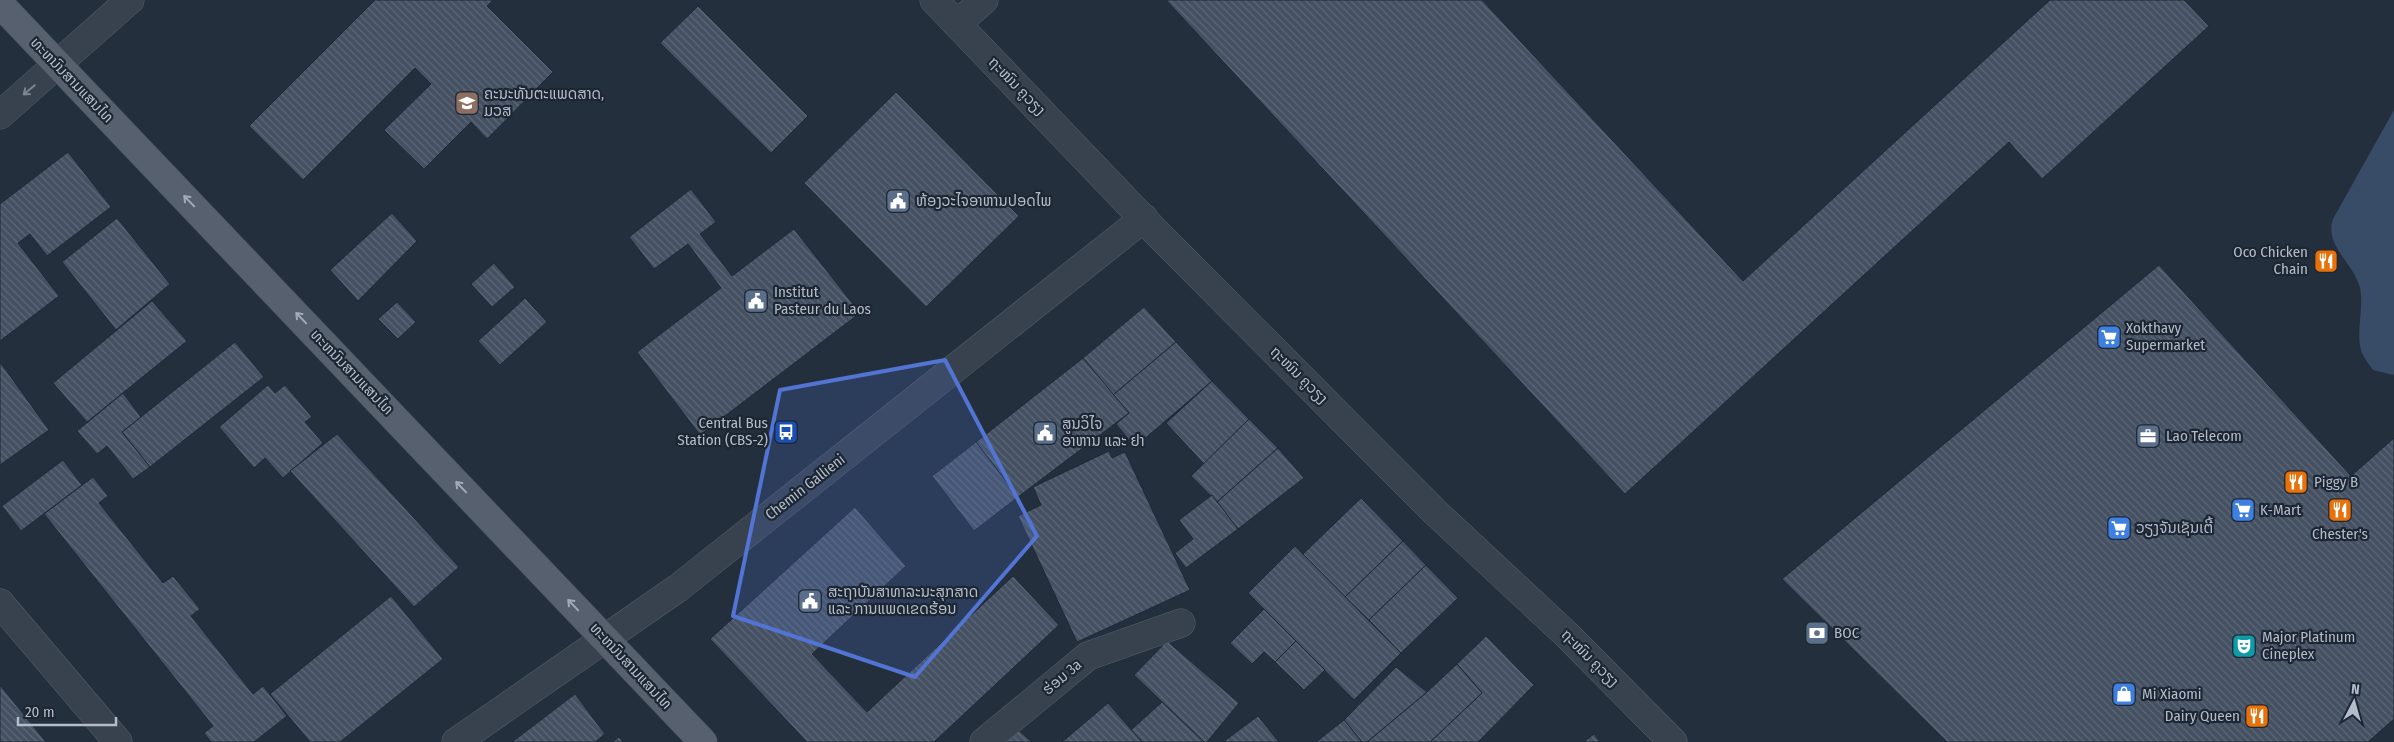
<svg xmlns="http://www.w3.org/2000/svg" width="2394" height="742" font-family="'Fira Sans Condensed','Noto Sans Lao',sans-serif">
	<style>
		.water { fill: #394c67 }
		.building { fill: url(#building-back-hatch); stroke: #1f2835 }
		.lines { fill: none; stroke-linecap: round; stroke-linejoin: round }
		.minor-casing { stroke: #565f6c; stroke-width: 29 }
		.major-casing { stroke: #414a57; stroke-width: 29 }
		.minor { stroke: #38414e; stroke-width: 28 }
		.major { stroke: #56606e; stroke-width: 28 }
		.oneway { stroke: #7c8592 }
		.oneway2 { stroke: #a1aab7 }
		.marked { fill: #5274d3; fill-opacity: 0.2; stroke: #5274d3; stroke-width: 4; stroke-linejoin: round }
		.labels { text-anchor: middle; stroke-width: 4.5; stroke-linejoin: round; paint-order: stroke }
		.street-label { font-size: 15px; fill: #b4bcc9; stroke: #1d2633 }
		.poi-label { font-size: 15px; fill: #b4bcc9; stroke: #1d2633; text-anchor: start }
	</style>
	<defs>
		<pattern id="building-back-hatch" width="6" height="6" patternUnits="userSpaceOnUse" patternTransform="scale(1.25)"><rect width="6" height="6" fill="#455162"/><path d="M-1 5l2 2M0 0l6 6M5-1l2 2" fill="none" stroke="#5d6877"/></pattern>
	</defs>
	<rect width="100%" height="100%" fill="#242f3e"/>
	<path class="water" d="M2394,110V374L2393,375L2373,370C2369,364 2363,357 2361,350C2356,331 2364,308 2360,288C2354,263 2324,246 2333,219Z"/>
	<g class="building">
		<path d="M375,0H493L487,6L553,72L487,139L471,122L424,169L384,130L431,84L415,68L303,180L249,126Z"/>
		<path d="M1166,0H1482L1743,281L2050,0H2184L2209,26L2042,179L2009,142L1625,494Z"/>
		<path d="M698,6L808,116L771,153L660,43Z"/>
		<path d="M896,92L1019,216L926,307L804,183Z"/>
		<path d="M68,152L111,207L47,256L30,234L18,243L59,296L0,341V204Z"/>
		<path d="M691,189L716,222L700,234L732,276L794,229L860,313L700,435L637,352L721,288L688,244L654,269L629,237Z"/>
		<path d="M392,213L417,241L358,301L330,270Z"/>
		<path d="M117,218L170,284L116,330L62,262Z"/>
		<path d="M494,263L515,287L492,307L471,284Z"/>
		<path d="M2159,265L2351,476L2394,438V719L2368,742H1947L1782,579Z"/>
		<path d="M525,298L547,322L500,365L478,341Z"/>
		<path d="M152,301L187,341L87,422L53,383Z"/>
		<path d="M397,302L416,322L398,339L378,319Z"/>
		<path d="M1144,307L1176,342L1113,395L1083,358Z"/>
		<path d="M235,342L264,377L150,467L122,432Z"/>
		<path d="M1176,342L1212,381L1135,447L1116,424L1129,413L1113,395Z"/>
		<path d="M1083,358L1129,413L1018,497L976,442Z"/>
		<path d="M0,362L49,430L0,465Z"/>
		<path d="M1212,381L1249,419L1204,464L1166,423Z"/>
		<path d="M268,385L275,393L285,385L312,417L305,422L323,443L283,478L265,458L254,468L219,427Z"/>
		<path d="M123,393L141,417L122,432L150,467L133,479L107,446L97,454L77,431Z"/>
		<path d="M1249,419L1278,448L1217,502L1191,476Z"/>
		<path d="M337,434L459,567L414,607L290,471Z"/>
		<path d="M976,442L1018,497L974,531L932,476Z"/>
		<path d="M1278,448L1304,478L1238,529L1217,502Z"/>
		<path d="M1109,451L1112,458L1125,452L1190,590L1077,642L1018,516L1041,505L1033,487Z"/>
		<path d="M63,460L82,485L21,531L2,506Z"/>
		<path d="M93,477L108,496L99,503L163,583L173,576L200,609L191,616L253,694L263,686L287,716L254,742H211L204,733L213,726L44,514Z"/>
		<path d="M1212,495L1238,529L1186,568L1175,553L1193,539L1179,520Z"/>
		<path d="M1361,498L1403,541L1345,597L1303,554Z"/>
		<path d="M855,507L906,566L812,654L867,712L1013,576L1059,625L934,742H807L710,639Z"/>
		<path d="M1403,541L1426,565L1369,620L1345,597Z"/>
		<path d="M1295,546L1401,653L1354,700L1248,593Z"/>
		<path d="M1426,565L1458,598L1401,653L1369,620Z"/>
		<path d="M391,596L443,659L340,742H310L270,694Z"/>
		<path d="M1264,609L1296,641L1275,662L1264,652L1252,664L1230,643Z"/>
		<path d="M1486,636L1534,685L1478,742H1430L1482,693L1457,664Z"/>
		<path d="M1167,641L1239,703L1207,742H1204L1134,675Z"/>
		<path d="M1296,641L1325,670L1304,690L1275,662Z"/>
		<path d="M1457,664L1482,693L1430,742H1367L1427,692Z"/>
		<path d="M1396,667L1427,692L1367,742H1362L1344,720Z"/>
		<path d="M0,685L46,742H0Z"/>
		<path d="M575,694L605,734L595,742H512Z"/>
		<path d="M1162,702L1204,742H1142L1131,730Z"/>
		<path d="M1108,703L1142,742H1062Z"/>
		<path d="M1258,716L1279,742H1223Z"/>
		<path d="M1344,720L1362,742H1316Z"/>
		<path d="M1017,729L1032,742H1000Z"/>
		<path d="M1594,734L1600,742H1584Z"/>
		<path d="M619,737L623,742H612Z"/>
	</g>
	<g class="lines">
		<g class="minor-casing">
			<g id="minor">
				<path d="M934,0L1155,231L1435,512L1567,635L1673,742"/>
				<path d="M957,24L984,0"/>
				<path d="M0,115L130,0"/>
				<path d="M0,603L118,742"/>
				<path d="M456,742L678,588L1144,218"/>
				<path d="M984,742L1088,656L1181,623"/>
			</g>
		</g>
		<g class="major-casing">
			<path id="major" d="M0,4L703,742"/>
		</g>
		<use href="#minor" class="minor"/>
		<use href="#major" class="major"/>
	</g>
	<defs><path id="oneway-shaft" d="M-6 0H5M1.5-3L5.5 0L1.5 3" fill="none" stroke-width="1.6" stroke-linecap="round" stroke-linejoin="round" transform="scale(1.25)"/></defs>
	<use class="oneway" href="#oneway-shaft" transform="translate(29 90) rotate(140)"/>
	<g class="oneway2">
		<use href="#oneway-shaft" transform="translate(189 201) rotate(-134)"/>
		<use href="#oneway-shaft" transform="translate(301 318) rotate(-134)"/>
		<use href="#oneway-shaft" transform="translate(461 487) rotate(-134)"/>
		<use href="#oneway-shaft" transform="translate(573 605) rotate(-134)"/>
	</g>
	<path class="marked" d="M945,360L1037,536L915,677L733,616L780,390Z"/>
	<defs>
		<g id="university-square" transform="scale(1.25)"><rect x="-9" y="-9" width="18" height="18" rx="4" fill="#8d6e63" stroke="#1d2633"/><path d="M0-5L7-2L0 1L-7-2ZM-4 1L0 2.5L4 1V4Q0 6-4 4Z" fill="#fff"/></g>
		<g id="civic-square" transform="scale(1.25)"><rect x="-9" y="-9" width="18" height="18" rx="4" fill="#5c6f8a" stroke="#1d2633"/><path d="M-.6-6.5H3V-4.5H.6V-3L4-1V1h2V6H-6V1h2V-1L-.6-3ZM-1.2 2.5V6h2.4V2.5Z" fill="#fff"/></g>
		<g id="restaurant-square" transform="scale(1.25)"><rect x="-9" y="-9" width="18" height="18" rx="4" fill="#e8710a" stroke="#1d2633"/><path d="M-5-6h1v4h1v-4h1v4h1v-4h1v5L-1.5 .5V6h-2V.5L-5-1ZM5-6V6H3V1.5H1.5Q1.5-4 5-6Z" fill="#fff"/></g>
		<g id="supermarket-square" transform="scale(1.25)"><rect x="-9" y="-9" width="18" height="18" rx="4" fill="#3f7fe0" stroke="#1d2633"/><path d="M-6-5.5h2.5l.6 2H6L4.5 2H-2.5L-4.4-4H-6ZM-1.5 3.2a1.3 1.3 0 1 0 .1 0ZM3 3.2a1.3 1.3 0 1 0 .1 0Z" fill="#fff"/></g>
		<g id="bus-square" transform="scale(1.25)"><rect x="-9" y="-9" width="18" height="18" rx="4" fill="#1a4fb4" stroke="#1d2633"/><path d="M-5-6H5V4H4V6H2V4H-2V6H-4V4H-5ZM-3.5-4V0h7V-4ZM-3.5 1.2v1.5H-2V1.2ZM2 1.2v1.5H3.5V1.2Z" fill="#fff"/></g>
		<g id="office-square" transform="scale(1.25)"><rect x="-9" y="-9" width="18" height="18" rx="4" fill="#5c6f8a" stroke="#1d2633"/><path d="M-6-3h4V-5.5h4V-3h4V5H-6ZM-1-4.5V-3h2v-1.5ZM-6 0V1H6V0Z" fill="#fff"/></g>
		<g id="bank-square" transform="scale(1.25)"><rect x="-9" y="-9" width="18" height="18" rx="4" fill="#5c6f8a" stroke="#1d2633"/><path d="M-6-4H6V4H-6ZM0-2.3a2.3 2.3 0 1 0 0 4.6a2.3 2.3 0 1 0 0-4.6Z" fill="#fff"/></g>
		<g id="theatre-square" transform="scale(1.25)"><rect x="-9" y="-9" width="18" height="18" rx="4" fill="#0f9aa8" stroke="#1d2633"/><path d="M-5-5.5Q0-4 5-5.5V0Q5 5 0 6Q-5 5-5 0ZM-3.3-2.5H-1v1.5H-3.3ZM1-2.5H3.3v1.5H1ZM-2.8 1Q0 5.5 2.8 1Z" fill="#fff"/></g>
		<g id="shop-square" transform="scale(1.25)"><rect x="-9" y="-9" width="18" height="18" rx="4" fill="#3f7fe0" stroke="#1d2633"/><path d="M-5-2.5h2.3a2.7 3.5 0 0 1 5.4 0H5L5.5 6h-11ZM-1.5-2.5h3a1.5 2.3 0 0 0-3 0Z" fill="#fff"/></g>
	</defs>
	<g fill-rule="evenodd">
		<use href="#university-square" x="467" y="103"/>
		<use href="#civic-square" x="898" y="201"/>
		<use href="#restaurant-square" x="2326" y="261"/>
		<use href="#civic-square" x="756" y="301"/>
		<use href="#supermarket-square" x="2109" y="337"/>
		<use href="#bus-square" x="786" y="432"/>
		<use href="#civic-square" x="1045" y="433"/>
		<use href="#office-square" x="2148" y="436"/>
		<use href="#restaurant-square" x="2296" y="482"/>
		<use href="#supermarket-square" x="2243" y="510"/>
		<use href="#restaurant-square" x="2340" y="510"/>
		<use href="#supermarket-square" x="2119" y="528"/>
		<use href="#civic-square" x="810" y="601"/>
		<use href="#bank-square" x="1817" y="633"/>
		<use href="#theatre-square" x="2244" y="646"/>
		<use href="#shop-square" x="2124" y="694"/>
		<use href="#restaurant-square" x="2257" y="716"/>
	</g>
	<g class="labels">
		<g class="street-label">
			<text transform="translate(72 80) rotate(46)" y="5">ທະຫນົນສາມແສນໄທ</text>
			<text transform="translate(1017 86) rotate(46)" y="5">ຖະໜົນ ຄູວຽງ</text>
			<text transform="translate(352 372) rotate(46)" y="5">ທະຫນົນສາມແສນໄທ</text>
			<text transform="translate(1299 375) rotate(45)" y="5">ຖະໜົນ ຄູວຽງ</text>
			<text transform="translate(805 487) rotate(-38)" y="5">Chemin Gallieni</text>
			<text transform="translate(1590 658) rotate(45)" y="5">ຖະໜົນ ຄູວຽງ</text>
			<text transform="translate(631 666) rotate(47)" y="5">ທະຫນົນສາມແສນໄທ</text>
			<text transform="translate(1062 677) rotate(-40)" y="5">ຮ່ອມ 3a</text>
		</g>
		<g class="poi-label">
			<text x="484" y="99">ຄະນະທັນຕະແພດສາດ,<tspan x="484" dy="17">ມວສ</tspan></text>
			<text x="916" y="206">ຫ້ອງວະໄຈອາຫານປອດໄພ</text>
			<text x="2308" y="257" text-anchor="end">Oco Chicken<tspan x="2308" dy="17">Chain</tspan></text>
			<text x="774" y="297">Institut<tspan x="774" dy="17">Pasteur du Laos</tspan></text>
			<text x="2126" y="333">Xokthavy<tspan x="2126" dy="17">Supermarket</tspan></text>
			<text x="768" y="428" text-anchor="end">Central Bus<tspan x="768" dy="17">Station (CBS-2)</tspan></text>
			<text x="1062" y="429">ສູນວິໄຈ<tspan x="1062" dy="17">ອາຫານ ແລະ ຢາ</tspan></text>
			<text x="2166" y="441">Lao Telecom</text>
			<text x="2314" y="487">Piggy B</text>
			<text x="2260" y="515">K-Mart</text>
			<text x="2136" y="533">ວຽງຈັນເຊັນເຕີ້</text>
			<text x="2340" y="539" text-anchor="middle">Chester's</text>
			<text x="828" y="597">ສະຖາບັນສາທາລະນະສຸກສາດ<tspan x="828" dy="17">ແລະ ການແພດເຂດຮ້ອນ</tspan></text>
			<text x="1834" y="638">BOC</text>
			<text x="2262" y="642">Major Platinum<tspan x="2262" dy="17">Cineplex</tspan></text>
			<text x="2142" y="699">Mi Xiaomi</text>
			<text x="2240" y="721" text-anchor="end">Dairy Queen</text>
		</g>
	</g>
	<g transform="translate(2354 702) rotate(6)" stroke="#1d2633" stroke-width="4" paint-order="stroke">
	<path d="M0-4L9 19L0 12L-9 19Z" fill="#b4bcc9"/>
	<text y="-8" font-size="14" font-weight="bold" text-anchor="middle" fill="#b4bcc9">N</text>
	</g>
	<path d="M18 717v8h98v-8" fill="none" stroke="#b4bcc9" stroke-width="2.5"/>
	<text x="25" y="717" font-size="15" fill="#b4bcc9" stroke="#1d2633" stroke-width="4" paint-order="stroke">20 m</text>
</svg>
